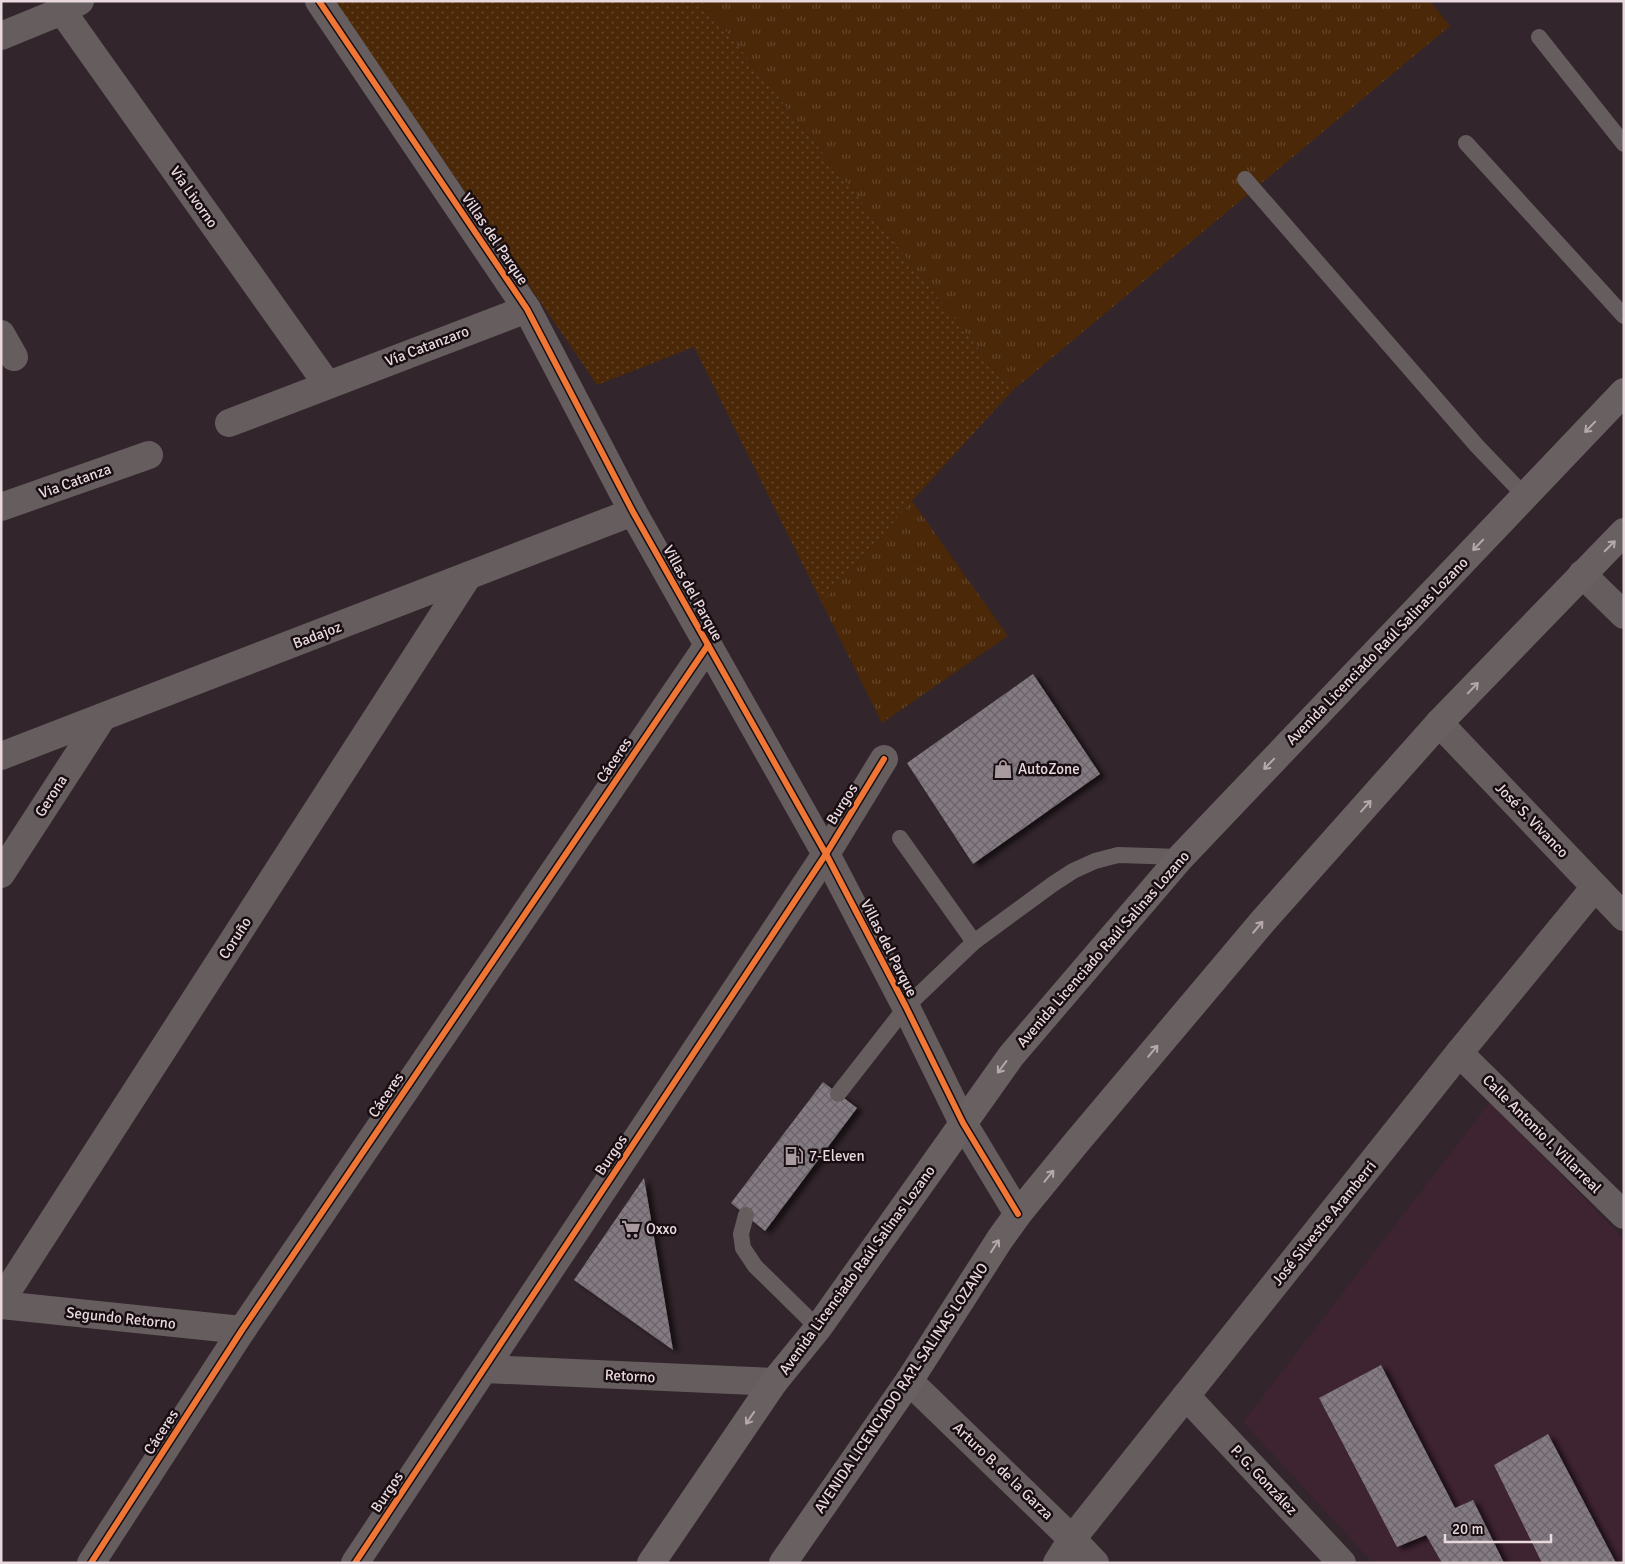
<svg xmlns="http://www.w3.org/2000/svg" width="1625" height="1564" font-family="Signika,sans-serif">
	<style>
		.built { fill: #3e2330 }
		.grass { fill: url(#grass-tufts) }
		.park { fill: url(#park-dots) }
		.building { fill: url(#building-cross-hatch); filter: url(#shadow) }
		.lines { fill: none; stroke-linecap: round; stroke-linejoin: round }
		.lane { stroke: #655d5e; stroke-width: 16 }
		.street { stroke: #655d5e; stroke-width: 28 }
		.secondary { stroke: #686061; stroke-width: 28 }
		.cycleway-casing { stroke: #180e12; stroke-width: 9 }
		.cycleway { stroke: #f07635; stroke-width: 6 }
		.oneway { stroke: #b5a9ad }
		.labels { text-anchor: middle; stroke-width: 5; stroke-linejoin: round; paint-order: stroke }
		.street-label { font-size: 15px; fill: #e9d9df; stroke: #180e12 }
		.poi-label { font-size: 15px; fill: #e9d9df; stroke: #180e12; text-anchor: start }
	</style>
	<defs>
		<pattern id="grass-tufts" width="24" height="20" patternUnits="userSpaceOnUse" patternTransform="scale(1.25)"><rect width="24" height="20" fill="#4a2808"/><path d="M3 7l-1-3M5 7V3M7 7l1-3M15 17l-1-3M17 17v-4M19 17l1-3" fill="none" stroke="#64472c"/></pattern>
		<pattern id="park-dots" width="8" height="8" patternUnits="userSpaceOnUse" patternTransform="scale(1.25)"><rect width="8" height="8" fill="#4a2808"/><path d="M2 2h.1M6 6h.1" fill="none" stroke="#64472c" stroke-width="1.8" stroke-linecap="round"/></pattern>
		<pattern id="building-cross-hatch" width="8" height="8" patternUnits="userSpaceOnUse" patternTransform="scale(1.25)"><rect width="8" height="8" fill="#847b82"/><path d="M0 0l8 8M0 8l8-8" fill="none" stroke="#6b6469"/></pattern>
		<filter id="shadow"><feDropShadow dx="5.5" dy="3" stdDeviation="2.5" flood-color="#0009"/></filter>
	</defs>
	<rect width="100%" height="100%" fill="#32252b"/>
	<path class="built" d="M1490,1102L1624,1239V1563H1373L1243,1422Z"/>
	<g class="grass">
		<path d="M702,1H1430L1450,26L1012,391Z"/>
		<path d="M912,501L1008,636L882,723L822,603Z"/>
	</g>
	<path class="park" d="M335,1H702L1012,391L912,501L822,603L694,347L597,385Z"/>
	<g class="building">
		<path d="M1033,674L1100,774L973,864L907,763Z"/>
		<path d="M823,1082L857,1108L765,1231L731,1203Z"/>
		<path d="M644,1178L673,1350L574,1280Z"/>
		<path d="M1381,1365L1455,1508L1473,1500L1504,1563H1442L1426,1535L1397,1547L1319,1398Z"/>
		<path d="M1548,1434L1616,1563H1542L1494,1465Z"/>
	</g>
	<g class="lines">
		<g class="lane">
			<path d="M1539,37L1624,144"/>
			<path d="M1466,143L1624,316"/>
			<path d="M1245,179L1477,446L1525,496"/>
			<path d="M900,838L974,942"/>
			<path d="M838,1094L906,1007L974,942L1053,884L1073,871L1095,861L1118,855L1181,857"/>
			<path d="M746,1215L741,1234L743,1248L755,1266L818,1328"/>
		</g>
		<g class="street">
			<path d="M319,1L527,309L633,512L826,854L906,1007L963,1123L1018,1214"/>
			<path d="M62,11L327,384"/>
			<path d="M1,36L62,11L80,1"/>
			<path d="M1,334L14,357"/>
			<path d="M229,423L527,309"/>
			<path d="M1,507L149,455"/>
			<path d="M1582,574L1624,615"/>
			<path d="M1439,723L1624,917"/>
			<path d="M1,756L633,512"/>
			<path d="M1,874L102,718"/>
			<path d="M1459,1053L1624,1215"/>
			<path d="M1,1301L468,576"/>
			<path d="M1,1305L242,1330"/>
			<path d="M485,1369L774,1382"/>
			<path d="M909,1381L1072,1539L1095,1563"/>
			<path d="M1186,1396L1342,1563"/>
			<path d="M91,1563L242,1330L708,645"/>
			<path d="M355,1563L826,854L884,759"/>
			<path d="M1057,1563L1072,1539L1459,1053L1595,887"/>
		</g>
		<g class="secondary">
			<path d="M651,1563L774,1382L818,1328L1011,1056L1181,857L1624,392"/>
			<path d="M783,1563L909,1381L1000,1239L1018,1214L1076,1143L1263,921L1439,723L1624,532"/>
		</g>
		<g class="cycleway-casing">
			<g id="cycleway">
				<path d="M319,1L527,309L633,512L826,854L906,1007L963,1123L1018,1214"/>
				<path d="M91,1563L242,1330L708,645"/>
				<path d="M355,1563L826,854L884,759"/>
			</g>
		</g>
		<use href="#cycleway" class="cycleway"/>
	</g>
	<defs><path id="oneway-shaft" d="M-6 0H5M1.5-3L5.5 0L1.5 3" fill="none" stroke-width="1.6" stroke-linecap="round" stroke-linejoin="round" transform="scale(1.25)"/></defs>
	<g class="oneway">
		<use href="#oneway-shaft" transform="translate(1590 427) rotate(134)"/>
		<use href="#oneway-shaft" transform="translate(1478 545) rotate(134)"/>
		<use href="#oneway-shaft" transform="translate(1610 546) rotate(-45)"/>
		<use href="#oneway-shaft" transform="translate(1473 688) rotate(-46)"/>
		<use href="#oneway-shaft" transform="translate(1269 764) rotate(134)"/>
		<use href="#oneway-shaft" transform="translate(1366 806) rotate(-48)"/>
		<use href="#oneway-shaft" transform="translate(1258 927) rotate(-50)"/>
		<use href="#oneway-shaft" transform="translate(1153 1051) rotate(-50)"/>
		<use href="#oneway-shaft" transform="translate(1002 1067) rotate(127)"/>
		<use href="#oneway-shaft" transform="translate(1049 1176) rotate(-51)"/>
		<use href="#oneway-shaft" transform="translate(995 1246) rotate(-57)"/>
		<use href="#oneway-shaft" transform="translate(750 1418) rotate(124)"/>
	</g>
	<defs>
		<g id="shop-bare" transform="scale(1.5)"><path d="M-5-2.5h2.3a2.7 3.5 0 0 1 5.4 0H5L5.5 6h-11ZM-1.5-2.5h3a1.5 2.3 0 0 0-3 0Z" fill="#a99aa0" stroke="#180e12" stroke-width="2.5" paint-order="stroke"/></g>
		<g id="fuel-bare" transform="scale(1.5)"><path d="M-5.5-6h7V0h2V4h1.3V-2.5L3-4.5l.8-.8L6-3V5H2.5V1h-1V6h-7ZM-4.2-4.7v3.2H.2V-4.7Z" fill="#a99aa0" stroke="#180e12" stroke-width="2.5" paint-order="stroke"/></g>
		<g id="supermarket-bare" transform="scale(1.5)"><path d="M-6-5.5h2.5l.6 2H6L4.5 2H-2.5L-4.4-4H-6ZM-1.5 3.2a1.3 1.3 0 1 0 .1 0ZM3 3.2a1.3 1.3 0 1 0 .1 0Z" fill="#a99aa0" stroke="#180e12" stroke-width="2.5" paint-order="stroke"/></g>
	</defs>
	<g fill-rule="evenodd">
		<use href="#shop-bare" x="1003" y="769"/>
		<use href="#fuel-bare" x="794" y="1156"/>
		<use href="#supermarket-bare" x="631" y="1229"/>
	</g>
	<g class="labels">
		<g class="street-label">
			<text transform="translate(194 197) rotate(55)" y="5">Vía Livorno</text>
			<text transform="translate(495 239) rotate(56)" y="5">Villas del Parque</text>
			<text transform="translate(427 346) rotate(-21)" y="5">Vía Catanzaro</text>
			<text transform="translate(75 481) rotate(-20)" y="5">Via Catanza</text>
			<text transform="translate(693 593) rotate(61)" y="5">Villas del Parque</text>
			<text transform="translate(317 635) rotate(-21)" y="5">Badajoz</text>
			<text transform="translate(1377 651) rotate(-46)" y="5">Avenida Licenciado Raúl Salinas Lozano</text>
			<text transform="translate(614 760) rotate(-56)" y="5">Cáceres</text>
			<text transform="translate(51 796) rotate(-57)" y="5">Gerona</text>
			<text transform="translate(842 804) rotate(-58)" y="5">Burgos</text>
			<text transform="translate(1532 820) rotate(46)" y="5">José S. Vivanco</text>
			<text transform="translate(235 938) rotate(-57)" y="5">Coruño</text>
			<text transform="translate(889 948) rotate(63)" y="5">Villas del Parque</text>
			<text transform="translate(1103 949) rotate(-49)" y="5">Avenida Licenciado Raúl Salinas Lozano</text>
			<text transform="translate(386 1095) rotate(-56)" y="5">Cáceres</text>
			<text transform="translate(1542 1134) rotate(45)" y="5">Calle Antonio I. Villarreal</text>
			<text transform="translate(611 1155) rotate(-56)" y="5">Burgos</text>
			<text transform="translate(1324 1223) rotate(-51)" y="5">José Silvestre Aramberri</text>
			<text transform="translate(857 1270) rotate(-54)" y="5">Avenida Licenciado Raúl Salinas Lozano</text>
			<text transform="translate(121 1318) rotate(6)" y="5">Segundo Retorno</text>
			<text transform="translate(630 1376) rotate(3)" y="5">Retorno</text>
			<text transform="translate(901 1388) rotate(-56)" y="5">AVENIDA LICENCIADO RA?L SALINAS LOZANO</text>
			<text transform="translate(161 1432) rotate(-57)" y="5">Cáceres</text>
			<text transform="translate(1003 1471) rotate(44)" y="5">Arturo B. de la Garza</text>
			<text transform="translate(1264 1480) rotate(47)" y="5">P. G. González</text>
			<text transform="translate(387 1492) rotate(-56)" y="5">Burgos</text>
		</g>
		<g class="poi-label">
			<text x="1018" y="774">AutoZone</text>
			<text x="809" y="1161">7-Eleven</text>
			<text x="646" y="1234">Oxxo</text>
		</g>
	</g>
	<rect width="1625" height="1564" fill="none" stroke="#e9d9df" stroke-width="5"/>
	<path d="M1445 1534v8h106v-8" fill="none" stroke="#e9d9df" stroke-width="2.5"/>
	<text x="1452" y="1534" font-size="15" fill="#e9d9df" stroke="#180e12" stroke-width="4" paint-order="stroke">20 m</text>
</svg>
